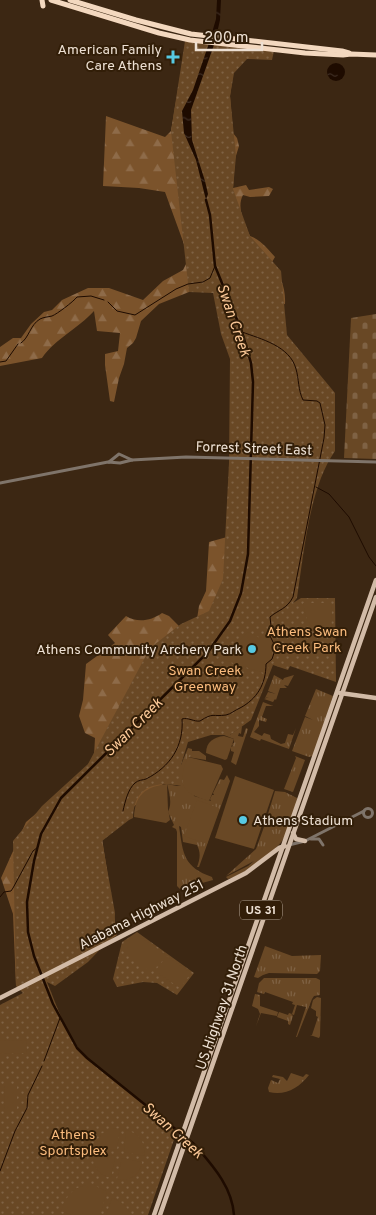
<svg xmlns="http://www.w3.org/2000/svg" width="376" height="1215" font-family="Overpass,sans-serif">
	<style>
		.grass { fill: url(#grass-tufts) }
		.forest { fill: url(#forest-firs) }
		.cemetery { fill: url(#cemetery-stones) }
		.park { fill: url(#park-dots) }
		.pitch { fill: #694825 }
		.water { fill: url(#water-ripples) }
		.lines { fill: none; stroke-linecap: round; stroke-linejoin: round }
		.stream { stroke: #1e0b00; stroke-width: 1 }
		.canal { stroke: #1e0b00; stroke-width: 2.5 }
		.minor { stroke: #7f746a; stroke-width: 3 }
		.major { stroke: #d2bba7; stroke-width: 4.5 }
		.highway { stroke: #f3d8bf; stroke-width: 5 }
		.poi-dot { fill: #57c9e2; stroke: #321e08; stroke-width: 2 }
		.labels { text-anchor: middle; stroke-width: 4; stroke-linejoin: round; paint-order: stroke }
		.shield { fill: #321e08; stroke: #b5a696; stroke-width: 1 }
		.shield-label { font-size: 12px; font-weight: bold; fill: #ede0d3 }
		.poi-label { font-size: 14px; fill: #ede0d3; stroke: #321e08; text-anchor: end }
		.street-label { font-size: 14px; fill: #ede0d3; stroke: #321e08 }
		.park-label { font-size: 14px; fill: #fbbc7e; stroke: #321e08 }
		.water-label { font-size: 15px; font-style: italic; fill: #fcc998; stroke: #321e08 }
	</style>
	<defs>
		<pattern id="grass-tufts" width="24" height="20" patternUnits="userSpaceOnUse" patternTransform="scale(1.25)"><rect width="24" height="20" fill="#694825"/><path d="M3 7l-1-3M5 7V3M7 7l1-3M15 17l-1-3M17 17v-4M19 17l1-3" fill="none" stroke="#7f6244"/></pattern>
		<pattern id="forest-firs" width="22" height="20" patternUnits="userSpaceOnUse" patternTransform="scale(1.25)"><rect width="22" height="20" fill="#7b532b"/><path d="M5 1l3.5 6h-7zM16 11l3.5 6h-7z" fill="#8e6b49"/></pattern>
		<pattern id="cemetery-stones" width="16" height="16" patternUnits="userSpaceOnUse" patternTransform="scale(1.25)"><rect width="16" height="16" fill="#694825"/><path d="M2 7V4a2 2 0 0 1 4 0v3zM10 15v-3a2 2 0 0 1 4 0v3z" fill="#7f6244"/></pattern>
		<pattern id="park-dots" width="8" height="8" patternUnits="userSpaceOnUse" patternTransform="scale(1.25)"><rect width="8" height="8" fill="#694825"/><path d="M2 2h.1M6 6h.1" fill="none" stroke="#7f6244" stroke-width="1.8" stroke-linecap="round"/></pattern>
		<pattern id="water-ripples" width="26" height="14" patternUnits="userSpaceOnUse" patternTransform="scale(1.25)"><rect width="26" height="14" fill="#1e0b00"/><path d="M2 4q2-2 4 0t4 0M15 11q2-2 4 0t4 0" fill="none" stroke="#3f2e24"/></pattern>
	</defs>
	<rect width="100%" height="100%" fill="#3c2713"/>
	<g class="grass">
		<path d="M274,675L283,680L284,678L294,675L288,686L284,685L287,688H280L276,700L275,699L273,702L264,699L269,697L265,698L268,692L276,694L268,691Z"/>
		<path d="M316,689L333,696L313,756L309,757L292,751L305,717L313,720L305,716Z"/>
		<path d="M263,702L273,706H266L262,717L267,719L266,722L259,720V726L254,732L262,736L264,733L270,735L271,739L281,744L285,743L288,734L293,735L296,728L289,749L261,739L260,741L250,737Z"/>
		<path d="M242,726L241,734L239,733L238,736L243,737L246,728L248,729L236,765L231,762L234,752L231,751V747L233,746L232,745L233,743H234V739L224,735H230Z"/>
		<path d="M188,748L192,749V751H199L206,756V760L188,757L194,796L211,801L210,799L212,795H214L213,793L220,779L224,780L227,775L230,781L199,867H197C200,859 201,853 197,845L183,842L181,827L179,826C183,855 184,867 212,877L213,880L180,889L177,886V832L176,829L172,827L174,825L168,812C172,804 170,795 167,784L177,786L181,785V765Z"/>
		<path d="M295,756L305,760L293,792L284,789L296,758Z"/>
		<path d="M275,791L285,792L297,798C297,806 287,834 282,841C271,855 245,874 228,879L226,877L248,866L254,861L226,876L256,849L268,816V814Z"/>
		<path d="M265,946L292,956L321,955L320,971L317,974L269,973L263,975L258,978L254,977Z"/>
		<path d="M264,978H316L320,980V995L314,996L312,999L297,1037H296L306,1007L297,1005L294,1015L291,1014L293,1016L290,1025L288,1024V1021L277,1017L279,1012L288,1015L289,1013L292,1014L295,1005L292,1004L293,1002L265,992L264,994L257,992L259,983Z"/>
		<path d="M255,994L260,995V1006L278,1012L277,1016L261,1013L256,1026L260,1014L258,1009L252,1006Z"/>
		<path d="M317,997L321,998L320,1036L319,1038L310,1035H312L318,1017L316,1016V1011L311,1008L313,1000Z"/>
		<path d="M291,1073L303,1077L306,1074L309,1075C299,1088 285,1096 269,1092L268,1088L271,1080L278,1083L280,1079L272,1077L273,1075L283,1077L287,1081Z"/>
	</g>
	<g class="forest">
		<path d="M185,47L236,54L230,96L233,133L237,138L239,146L235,159L233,188L246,185L249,190L269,187L273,189L269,196L250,197L243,195C236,208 245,224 250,236C261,240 268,249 275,257L272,262C280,275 286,288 285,304L279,305L214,288L189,292L159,304L141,321L136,338L133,343L127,348L124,364L119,378L114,402L110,401L105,365V354L118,351L120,333L97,331L94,311C79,328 55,339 42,358L0,366V347L13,338H21L31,324L44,312L52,310L62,300L88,288H109L143,300L163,281L183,270L189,258L165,192L139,188L103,186L106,116L165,137L171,131Z"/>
		<path d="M227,537L251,611L167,781L101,832L117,935L94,951L16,986L13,914L1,878L26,822L79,778L94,756L95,738L85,733L79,716L83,700L86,664L115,643L108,635L126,616C137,623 151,621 162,613L169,616L179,626L197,619L199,606L206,591L209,542Z"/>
	</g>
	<path class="cemetery" d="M376,314V459L344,458L351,318Z"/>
	<g class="park">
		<path d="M185,41L274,51L272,60L247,59L234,73L230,96L236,156L233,189L250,236L281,271L287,335L335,393V451C309,488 304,553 297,598L293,603L301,598H335L336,682L290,666L288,670L273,665L251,720L230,735H211L188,742L181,765V785C176,786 171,784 165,784C142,785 134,797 133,818L129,820L102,841L115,913L114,935L88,962L55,986L47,982C58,1009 67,1036 86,1058L177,1131L148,1215H0V1005L23,993L16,986L13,841L42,806L88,764L150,648L181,624L209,611L223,579L229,463L230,359L221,334L213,293L189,292L171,131Z"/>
		<path d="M137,932L194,973L177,995L157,983L143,982L117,987L113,979L122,942Z"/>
	</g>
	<g class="pitch">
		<path d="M303,603H329L332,606L331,633C309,629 307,624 303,603Z"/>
		<path d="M272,629L278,631L267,674L221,659L248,632L260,638Z"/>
		<path d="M224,736L234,739L227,759L225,760L206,753C206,742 214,737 224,736Z"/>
		<path d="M188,757L221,765L223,769L209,801C181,793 177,783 188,757Z"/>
		<path d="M235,776L274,790L254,849L215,838Z"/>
		<path d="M167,784L168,809L170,820L166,823L134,817C135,795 145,787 167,784Z"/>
		<path d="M197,800L219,808L207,844L184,836Z"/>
		<path d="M136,934L165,954L151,972L123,951Z"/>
		<path d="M167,956L191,973L180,988L155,971Z"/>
		<path d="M26,1040L27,1053L0,1054V1041Z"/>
		<path d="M4,1085H17V1109H5Z"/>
		<path d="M113,1128L120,1129L117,1149L115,1150L95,1147L101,1134Z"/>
		<path d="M126,1130C139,1133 146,1143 144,1156L124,1152Z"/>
		<path d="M93,1153L114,1156L115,1158L111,1178C98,1175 92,1166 93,1153Z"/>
		<path d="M122,1158L142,1162C140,1175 130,1182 117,1179Z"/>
		<path d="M86,1185H94L107,1192L100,1215H72L61,1211C66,1198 71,1188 86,1185Z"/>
		<path d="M112,1198C121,1201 127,1206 131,1215H106Z"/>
	</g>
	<g class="water">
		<path d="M217,0H221L220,20L215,42L191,110L192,140L205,181L208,194L206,200L196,160L184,133L182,111L193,90L208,46L216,19Z"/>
		<circle cx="336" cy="72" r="9"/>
	</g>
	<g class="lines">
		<g class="stream">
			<path d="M108,302L117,311L135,315L176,289L188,284L203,282L210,278L215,266"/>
			<path d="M21,343C29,338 30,325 40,319C44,317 48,317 52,316C57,314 73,302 77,297L91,296L104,300"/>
			<path d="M0,362L6,361L18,344"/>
			<path d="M316,487L329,494L349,517L369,557L376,566"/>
			<path d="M123,811C125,802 128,789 135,783C138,780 143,780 146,779C170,767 184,746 182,719C188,717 194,722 200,721C214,712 212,717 226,715C231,714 235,710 240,708C257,699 266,684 266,664L272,659L275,650L274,644L270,636L271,626L270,617C278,610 287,609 293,597L324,438L325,425L320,403L317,401L303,400C298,390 299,379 296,369C290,346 261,339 242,332"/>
			<path d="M0,897L4,892L11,891L13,888L33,851L38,847"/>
			<path d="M44,1061L60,1018"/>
			<path d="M0,1171L15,1131L27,1108L28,1095L42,1066"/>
		</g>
		<path class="canal" d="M206,200L210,215L215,266L242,332L251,363L253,382L248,554L241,593L230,621L208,652L61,798L41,834L34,861L27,902L28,932L34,956L53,1004L77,1048L87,1058L194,1144C212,1165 232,1186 234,1215"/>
		<g class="minor">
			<path d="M109,462L119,454L132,460"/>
			<path d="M0,483L108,462L120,463L132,460L186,457L376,462"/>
			<circle cx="368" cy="813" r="4.5"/>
			<path d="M311,839H319L323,845"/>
			<path d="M289,845L305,841L364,811"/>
		</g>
		<g class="major">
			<path d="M340,693L376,698"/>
			<path d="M293,833L296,839L305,841"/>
			<path d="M0,998L246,873L279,848L285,846"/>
			<path d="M154,1215L376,580"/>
			<path d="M160,1215L376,597"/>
		</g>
		<g class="highway">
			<path d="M42,0L43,6"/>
			<path d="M51,0L159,33L190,40L305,53L343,55L351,54L376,55"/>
			<path d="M70,0L136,20L191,34L342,51L349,53"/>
		</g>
	</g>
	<g class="poi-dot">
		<path d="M170.5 49.5h5v5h5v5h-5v5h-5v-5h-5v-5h5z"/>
		<circle cx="252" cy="649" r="5"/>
		<circle cx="243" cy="820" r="5"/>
	</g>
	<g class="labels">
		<rect class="shield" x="240" y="900.5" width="42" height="19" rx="4"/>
		<g class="shield-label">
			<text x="261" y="914">US 31</text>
		</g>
		<g class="poi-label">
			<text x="162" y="54">American Family<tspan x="162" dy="16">Care Athens</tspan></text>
			<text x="242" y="654">Athens Community Archery Park</text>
			<text x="253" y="825" text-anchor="start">Athens Stadium</text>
		</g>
		<g class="street-label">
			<text transform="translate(254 448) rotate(2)" y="5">Forrest Street East</text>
			<text transform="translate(141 914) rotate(-27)" y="5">Alabama Highway 251</text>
			<text transform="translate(221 1007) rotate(-71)" y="5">US Highway 31 North</text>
		</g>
		<g class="park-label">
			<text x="307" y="636">Athens Swan<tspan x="307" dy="16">Creek Park</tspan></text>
			<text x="205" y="675">Swan Creek<tspan x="205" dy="16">Greenway</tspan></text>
			<text x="73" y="1139">Athens<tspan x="73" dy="16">Sportsplex</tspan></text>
		</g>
		<g class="water-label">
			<text transform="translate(234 320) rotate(71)" y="5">Swan Creek</text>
			<text transform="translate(133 727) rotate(-45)" y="5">Swan Creek</text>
			<text transform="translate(173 1130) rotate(42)" y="5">Swan Creek</text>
		</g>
	</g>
	<path d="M196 42v8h66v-8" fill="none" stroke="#ede0d3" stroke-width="2.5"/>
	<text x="204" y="42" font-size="15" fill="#ede0d3" stroke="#321e08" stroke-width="4" paint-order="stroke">200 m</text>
</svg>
